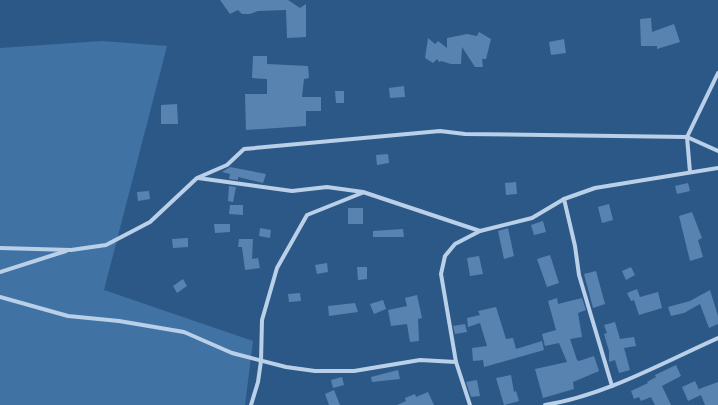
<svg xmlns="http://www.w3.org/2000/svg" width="718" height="405" font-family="'Nunito Sans',sans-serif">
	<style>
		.green { fill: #4172a4 }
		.building { fill: #5883b1 }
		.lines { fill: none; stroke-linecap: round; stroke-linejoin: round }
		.street { stroke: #b9d0e8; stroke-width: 4 }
	</style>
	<rect width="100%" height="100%" fill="#2c5888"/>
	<path class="green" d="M102,41L167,46L104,290L253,341L245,405H0V48Z"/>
	<g class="building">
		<path d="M220,0H288L300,8L306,4V37L287,38L286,10L258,11L250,14H242L238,10L230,14Z"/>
		<path d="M651,18L652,32L674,24L680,42L657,49V46H641L640,19Z"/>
		<path d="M479,32L491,39L486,59H482L483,67H475L462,47L461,64H451L441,61L439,62L437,59L433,63L425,58L428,38L435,44L438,41L447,48V38L467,34L477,36Z"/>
		<path d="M564,39L566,53L551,55L549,42Z"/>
		<path d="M253,56H267V64L308,66L309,78L304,79L302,97H321V111H306V126L246,130L245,94H267V79L252,78Z"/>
		<path d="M404,86L405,97L390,98L389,88Z"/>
		<path d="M335,91H344V103H336Z"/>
		<path d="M177,104L178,124H161V105Z"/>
		<path d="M388,154L389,163L377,165L376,155Z"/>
		<path d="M230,167L266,174L263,183L238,177V180L229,179L230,174L222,172Z"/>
		<path d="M516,182L517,194L506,195L505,183Z"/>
		<path d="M688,183L690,191L677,194L675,186Z"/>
		<path d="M229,186L236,187L233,202L228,201Z"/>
		<path d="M149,191L150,199L138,201L137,192Z"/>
		<path d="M609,204L613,220L602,223L598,207Z"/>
		<path d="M230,205H243V215L229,214Z"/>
		<rect x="348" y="208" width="15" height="16"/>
		<path d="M692,212L702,238L698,240L703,257L690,261L679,216Z"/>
		<path d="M543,221L546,232L534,235L531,225Z"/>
		<path d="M214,224H230V232L215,233Z"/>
		<path d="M260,228L271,230L270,238L259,236Z"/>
		<path d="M508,228L514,256L504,259L498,231Z"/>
		<path d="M403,229L404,237H373V231Z"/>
		<path d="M188,238V247L173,248L172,239Z"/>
		<path d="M239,239H253L252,259L258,258L260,268L245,270L242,247H238Z"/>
		<path d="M550,255L559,283L547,287L537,259Z"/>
		<path d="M479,256L483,274L470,276L467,258Z"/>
		<path d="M327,263L328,272L317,274L315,265Z"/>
		<path d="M357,267H367V279L358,280Z"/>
		<path d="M631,267L635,275L626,280L622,271Z"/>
		<path d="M596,271L605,304L593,308L584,274Z"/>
		<path d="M183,279L187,286L177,293L173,286Z"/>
		<path d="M637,289L640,297L658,292L662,308L639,315L634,300L631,301L627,293Z"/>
		<path d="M710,290L718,316V324L709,328L700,304L684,313L671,316L668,307L690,301Z"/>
		<path d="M300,293L301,301L289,302L288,294Z"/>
		<path d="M417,295L422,318L418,319L419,341L410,342L407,324L391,326L388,310L407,306L405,298Z"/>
		<path d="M557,298L558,304L582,298L586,310L578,313L582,337L570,339L577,360L579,361L594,356L599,371L573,382L574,389L543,398L535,369L567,362L559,343L545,346L542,334L556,330L548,301Z"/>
		<path d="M383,300L386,309L374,314L370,304Z"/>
		<path d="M355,303L358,312L329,316L328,306Z"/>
		<path d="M496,307L506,339L513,338L516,349L542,341L544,350L484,367L483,360L473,361L472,348L487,346L480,323L468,327L467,318L480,315L478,311Z"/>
		<path d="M615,322L620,339L634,337L636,346L624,348L630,370L619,373L615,360L609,362V351L604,334L607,333L604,325Z"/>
		<path d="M465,324L467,332L455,334L453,326Z"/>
		<path d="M676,365L681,376L662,386L671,405H655L651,397L641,401L639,397L634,399L631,391L648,383L647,382L656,377L655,375Z"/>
		<path d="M398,370L400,379L372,382L371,377Z"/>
		<path d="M511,375L514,392L516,391L519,401L504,405L496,378Z"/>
		<path d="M342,377L344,385L333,388L331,380Z"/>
		<path d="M477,380L480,396L471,397L466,382Z"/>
		<path d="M695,381L700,392L699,389L718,382V405H705L701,395L688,401L682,387Z"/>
		<path d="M334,390L340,405H329L325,394Z"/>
		<path d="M428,392L434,405H397L406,401L405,398L415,394L416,397Z"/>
	</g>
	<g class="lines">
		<g class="street">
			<path d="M690,172L687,137L718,73"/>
			<path d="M198,178L292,191L327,187L363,192L480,231"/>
			<path d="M564,199L575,246L579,275L612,386"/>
			<path d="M0,248L71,250L106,245L150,222L197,178L227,165L244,149L440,131L465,134L687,137L718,151"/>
			<path d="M0,272L66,251"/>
			<path d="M0,297L68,316L119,321L184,332L232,353L286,367L315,371H354L420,360L456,362"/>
			<path d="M251,405L258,382L261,361L262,320L277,268L307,215L362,193"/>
			<path d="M470,405L456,362L441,274L445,256L455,244L480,231L532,218L564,199L595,188L718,168"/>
			<path d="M545,405C606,395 662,363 718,338"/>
		</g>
	</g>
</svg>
